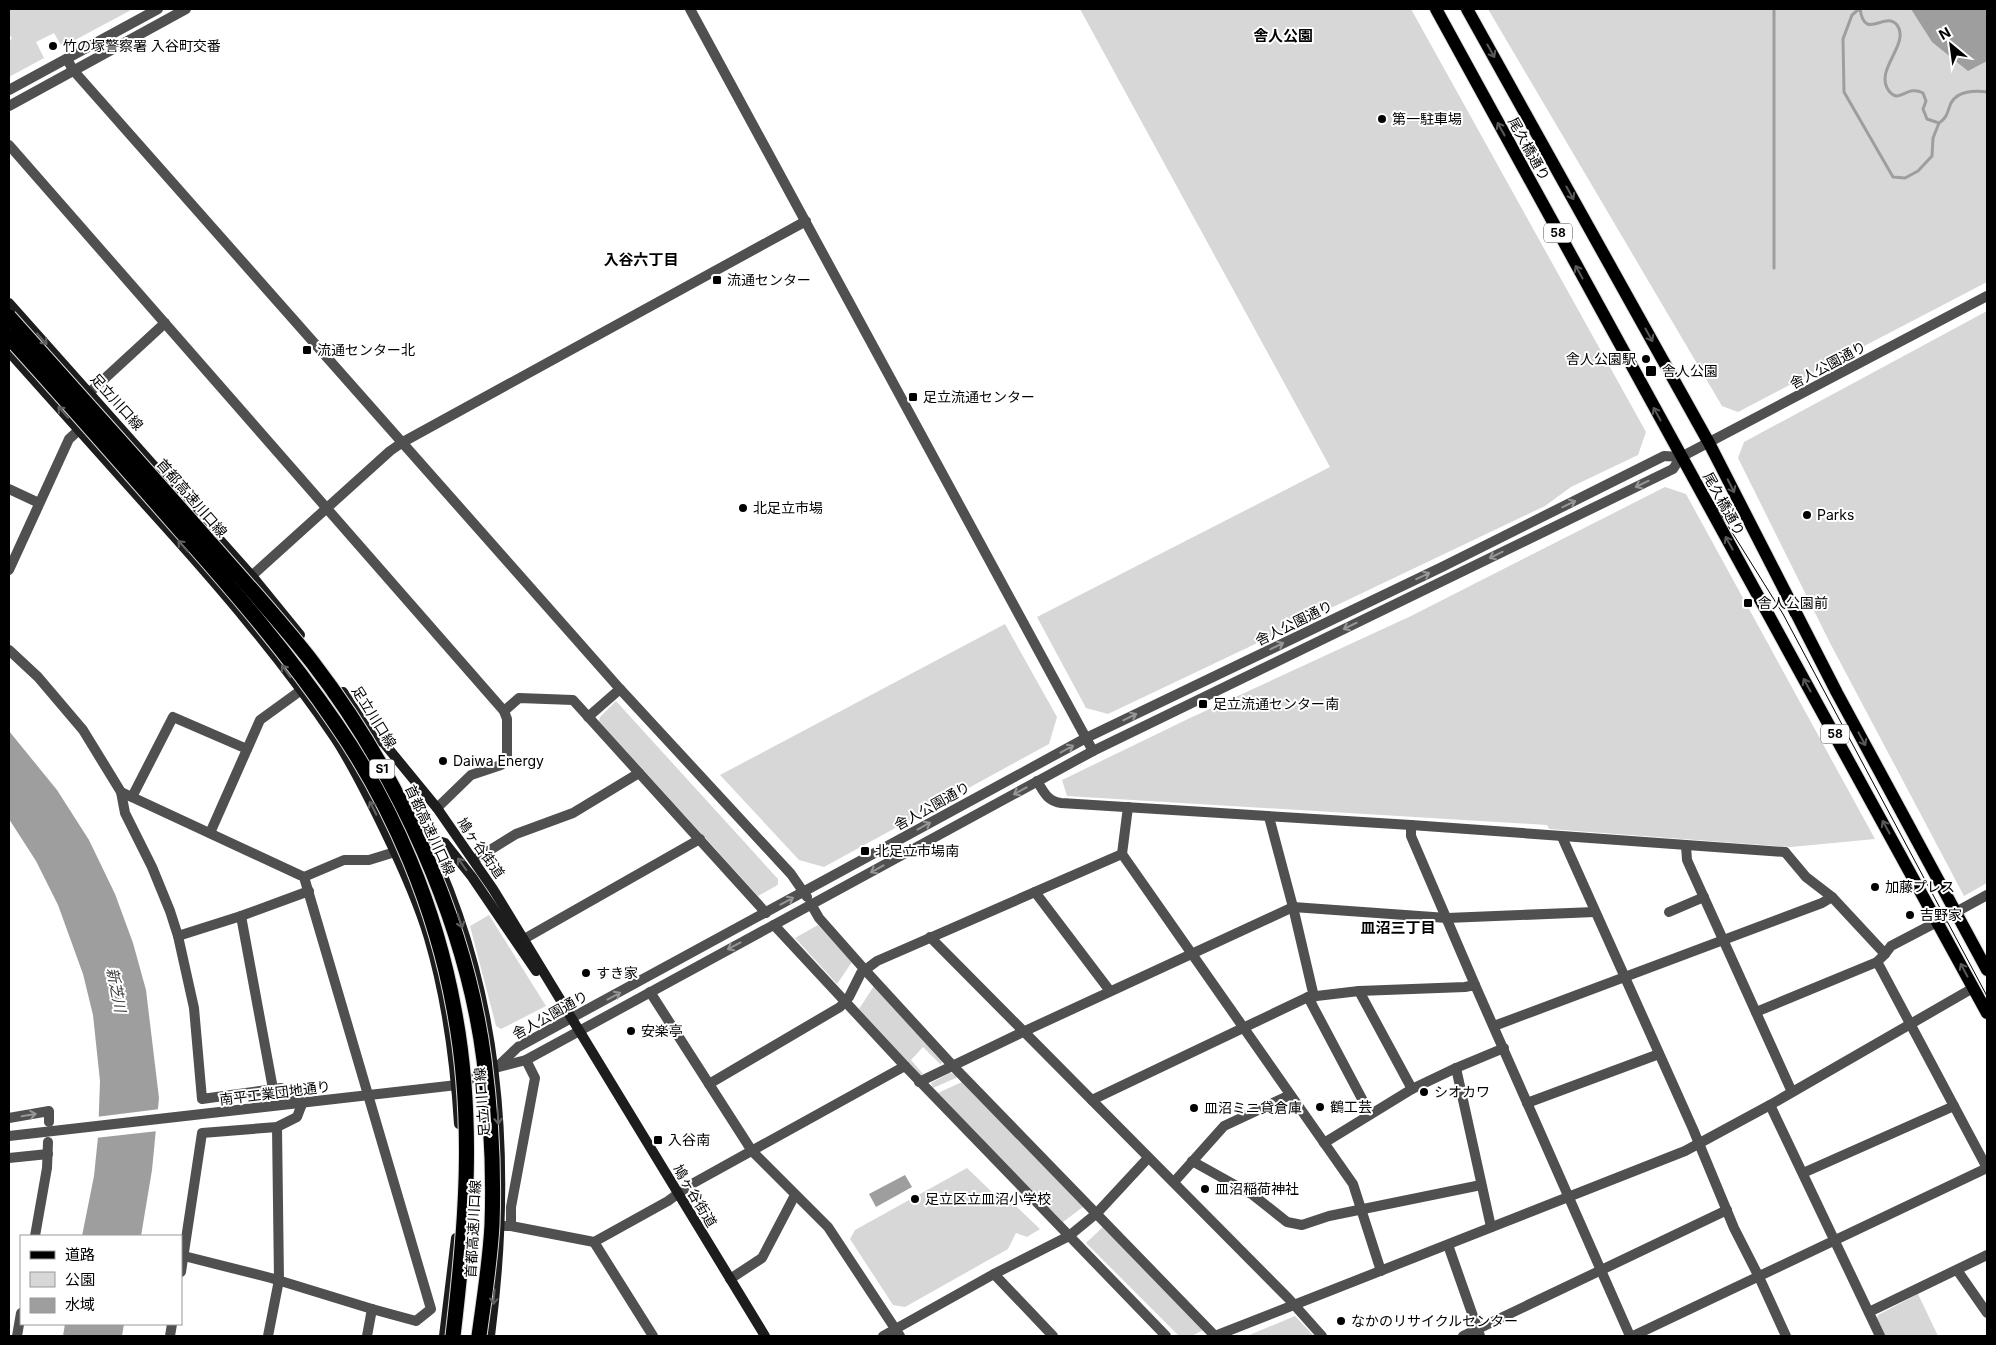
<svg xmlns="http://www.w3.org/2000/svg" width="1996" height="1345" font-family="Inter,'Noto Sans JP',sans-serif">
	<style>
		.green { fill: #d7d7d7 }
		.water { fill: #9e9e9e }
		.pier { fill: #fff }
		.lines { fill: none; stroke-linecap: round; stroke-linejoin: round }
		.stream { stroke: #9e9e9e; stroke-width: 3 }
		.primary-casing { stroke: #dbdbdb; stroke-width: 14 }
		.minor { stroke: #505050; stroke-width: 10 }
		.tertiary { stroke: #505050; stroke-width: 10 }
		.secondary { stroke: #1d1d1d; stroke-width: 10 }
		.primary { stroke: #000; stroke-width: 12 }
		.tram { stroke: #000; stroke-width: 1 }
		.motorway-bridge-casing { stroke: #dbdbdb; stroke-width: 17; stroke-linecap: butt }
		.motorway-bridge { stroke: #000; stroke-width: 15 }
		.oneway { stroke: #595959 }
		.oneway2 { stroke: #616161 }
		.oneway3 { stroke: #969696 }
		.poi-dot { fill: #000; stroke: #fff; stroke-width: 2 }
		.labels { text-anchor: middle; stroke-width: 4; stroke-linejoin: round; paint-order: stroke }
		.shield { fill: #fff; stroke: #4c4c4c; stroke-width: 1 }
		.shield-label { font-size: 12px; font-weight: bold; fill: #000 }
		.poi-label { font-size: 14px; fill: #000; stroke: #fff; text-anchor: start }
		.street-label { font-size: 14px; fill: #000; stroke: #fff }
		.neighbourhood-label { font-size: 15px; font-weight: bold; fill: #000; stroke: #fff }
		.water-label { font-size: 15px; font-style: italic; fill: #3f3f3f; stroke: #fff }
	</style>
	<rect width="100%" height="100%" fill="#fff"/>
	<g class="green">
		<path d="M9,9H133L62,47L54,33L36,42L44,58L9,77V42L12,38L9,35Z"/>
		<path d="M1080,9H1411L1646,432L1638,455L1571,487L1545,506L1108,714L1086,708L1037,617L1330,467Z"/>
		<path d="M1488,9H1987V282L1738,412L1722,406Z"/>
		<path d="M1987,311V883L1964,896L1830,643L1738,458L1744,442Z"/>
		<path d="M1665,487L1686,494L1875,839L1791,847L1549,829L1547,825L1067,796L1062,780L1190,718L1411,616Z"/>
		<path d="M1005,624L1057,717L1049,744L824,867L799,860L720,775Z"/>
		<path d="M616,701L778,879V884L776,886L758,896L599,721L600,717Z"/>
		<path d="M489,915L546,1006L501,1029L496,1026L470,926Z"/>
		<path d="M818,925L852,962L837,984L795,938Z"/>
		<path d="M874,986L942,1062L941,1065L923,1047L911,1060L923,1074L920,1075L859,1009Z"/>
		<path d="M950,1073L955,1074L958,1077L933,1088L931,1083Z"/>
		<path d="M962,1082L1083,1207L1063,1222L938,1093Z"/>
		<path d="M967,1168L995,1195L1000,1191L1040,1229L1027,1237L1016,1233L1008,1249L905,1307L893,1305L850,1239L855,1230Z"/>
		<path d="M1103,1227L1203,1330L1192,1336H1179L1086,1243Z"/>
		<path d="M1918,1294L1938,1336H1884L1876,1320L1878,1315Z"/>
		<path d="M1295,1316L1314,1336H1247Z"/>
	</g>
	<g class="water">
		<path d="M1911,9H1987V61L1968,71L1932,42Z"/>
		<path d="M9,731L57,790L89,840L115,894L133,943L146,990L159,1098L152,1170L141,1236H82L94,1176L98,1137L100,1081L93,1015L83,974L58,905L36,861L9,819Z"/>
		<path d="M905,1175L912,1187L876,1207L869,1194Z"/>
		<path d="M65,1324H124L122,1336H63Z"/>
	</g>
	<path class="pier" d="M160,1109L158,1131L95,1138L96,1117Z"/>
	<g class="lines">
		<g class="stream">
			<path d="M1859,9L1852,15L1843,39L1844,92L1893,177L1905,178L1918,171L1932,156L1933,138L1939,123"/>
			<path d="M1860,9C1865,42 1885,10 1897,25C1911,44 1873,70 1889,91C1900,105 1906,84 1923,93L1926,101L1923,109L1927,119L1939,123C1948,117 1947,112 1951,103C1957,91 1975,90 1987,92"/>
			<path d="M1774,11V268"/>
		</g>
		<g class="primary-casing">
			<g id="primary">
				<path d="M1436,9L1987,1013"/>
				<path d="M1467,9L1709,443L1837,693L1987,970"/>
			</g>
		</g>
		<g class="minor">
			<path d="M9,145L504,711L507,719V759L501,765L471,775L437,808"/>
			<path d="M90,392L165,323"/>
			<path d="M9,489L39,503"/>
			<path d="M9,570L69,439L79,430"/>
			<path d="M9,650L38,677L83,730L121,792L125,813L152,867L170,911L178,936L194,1008L202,1099L281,1088L296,1096L302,1104L297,1117L277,1127L202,1133L181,1272"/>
			<path d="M504,711L519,698L573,700L766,913"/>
			<path d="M588,717L620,689"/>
			<path d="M121,792L304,877L431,1309L416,1321L372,1309L271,1278L184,1256"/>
			<path d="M132,797L173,717L247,749"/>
			<path d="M1128,807L1122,854L1353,1184L1381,1271"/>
			<path d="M1269,817L1293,907L1314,997"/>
			<path d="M1411,825V836L1475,985"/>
			<path d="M210,833L260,720L300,691"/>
			<path d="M1686,846L1687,860L1792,1092"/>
			<path d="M1785,852L1806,877L1832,897L1885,954L1891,946L1956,912"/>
			<path d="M474,860L516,834L573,813L639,773"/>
			<path d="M304,877L344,860H369L395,852"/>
			<path d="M1035,892L1110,991"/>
			<path d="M811,904L819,918L865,970L953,1066L1215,1336"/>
			<path d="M1669,912L1704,897"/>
			<path d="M241,916L273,1089"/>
			<path d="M178,936L241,916L309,891"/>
			<path d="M930,937L1289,1299L1322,1336"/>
			<path d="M524,939L700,839"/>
			<path d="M1359,991L1412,1089"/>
			<path d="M650,992L752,1151L828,1227L900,1336"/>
			<path d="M1308,997L1370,1114"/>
			<path d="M1756,1012L1877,962"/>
			<path d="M1494,1026L1822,903L1832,897"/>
			<path d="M1456,1068L1491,1227"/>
			<path d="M919,1082L1025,1031L1293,907L1447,918L1595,912"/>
			<path d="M709,1084L840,1007L849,997L861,973L877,961L1122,854"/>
			<path d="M1092,1100L1308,997L1359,991L1465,987L1475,985L1630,1336"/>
			<path d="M1527,1103L1659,1054"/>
			<path d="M1770,1105L1880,1336"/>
			<path d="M9,1118L49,1111V1122"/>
			<path d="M1324,1143L1412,1089L1456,1068L1504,1048"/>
			<path d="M9,1158L48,1154"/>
			<path d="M1192,1161L1253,1195L1287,1222L1302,1225L1329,1216L1481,1185"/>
			<path d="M1803,1173L1954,1106"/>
			<path d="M1174,1182L1224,1126L1290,1095"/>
			<path d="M505,1226H511V1207L535,1078L526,1060"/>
			<path d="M511,1226L594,1242L668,1201L690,1185L905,1066L774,925"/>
			<path d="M35,1236L47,1168L48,1142"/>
			<path d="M594,1242L653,1336"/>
			<path d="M1448,1245L1480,1336"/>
			<path d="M1957,1270L1987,1313"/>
			<path d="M994,1274L1053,1336"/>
			<path d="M730,1279L762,1258L795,1195"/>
			<path d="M1869,1312L1987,1255"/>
			<path d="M17,1336L21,1313"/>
			<path d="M170,1336L172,1324"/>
			<path d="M268,1336L279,1280L277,1127"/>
			<path d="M367,1336L372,1309"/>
			<path d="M883,1336L994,1274L1069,1236L1097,1213L1148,1158"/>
			<path d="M1463,1336L1727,1210"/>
			<path d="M1633,1336L1987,1168L1881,969L1877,962L1885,954"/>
		</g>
		<g class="tertiary">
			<path d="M690,9L1093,751"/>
			<path d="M67,59L73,70L620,689L791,874L807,897"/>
			<path d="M9,90L158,9"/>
			<path d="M9,106L186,9"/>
			<path d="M246,581L390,451L403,442L806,221"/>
			<path d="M1037,781C1044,792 1047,801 1061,803L1411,825L1785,852"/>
			<path d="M1562,837L1693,1129L1734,1228L1759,1277L1786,1336"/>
			<path d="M1956,912L1987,895"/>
			<path d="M905,1066L1166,1336"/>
			<path d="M497,1067L518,1047L1086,738L1442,567L1664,456L1681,457L1987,296"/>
			<path d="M9,1136L457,1085L495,1068L526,1060L1093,751L1673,469L1681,457"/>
			<path d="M1215,1336L1685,1151L1770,1105L1973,988"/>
		</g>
		<g class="secondary">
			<path d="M9,303L252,576L300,635"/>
			<path d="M9,352C57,406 105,459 153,513C218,585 281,658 335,738C354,767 370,800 385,831C402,866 418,901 429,938C447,999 455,1060 459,1124"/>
			<path d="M343,692L376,743"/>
			<path d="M374,731L437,808L493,889L765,1336"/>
			<path d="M416,818C501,979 513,1158 490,1336"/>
			<path d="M399,850C414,845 430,836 445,843L472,877L536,971"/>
			<path d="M444,1336L456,1238"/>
		</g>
		<use href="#primary" class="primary"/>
		<g class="tram">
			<path d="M1441,9L1640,376L1710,497L1783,614L1987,996"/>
			<path d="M1470,9L1666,363L1739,505L1791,616"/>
			<path d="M1518,124L1538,160"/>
		</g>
		<g class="motorway-bridge-casing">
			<g id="motorway-bridge">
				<path d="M9,317C69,384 130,452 190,520C231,567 274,613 313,663C398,774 466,920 484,1060C491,1114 494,1170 492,1225C490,1262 484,1299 479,1336"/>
				<path d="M9,337C67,401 124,466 181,531C236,593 289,655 336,724C394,808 436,909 454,1009C475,1118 466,1227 453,1336"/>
			</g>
		</g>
		<use href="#motorway-bridge" class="motorway-bridge"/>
	</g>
	<defs><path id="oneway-shaft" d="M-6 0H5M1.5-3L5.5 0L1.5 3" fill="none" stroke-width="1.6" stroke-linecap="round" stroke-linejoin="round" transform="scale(1.25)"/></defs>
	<g class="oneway">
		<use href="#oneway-shaft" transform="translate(1491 51) rotate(61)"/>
		<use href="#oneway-shaft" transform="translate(1501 129) rotate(-119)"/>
		<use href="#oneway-shaft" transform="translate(1570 193) rotate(61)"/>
		<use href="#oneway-shaft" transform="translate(1579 272) rotate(-119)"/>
		<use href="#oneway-shaft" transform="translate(1649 335) rotate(61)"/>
		<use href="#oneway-shaft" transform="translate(1657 414) rotate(-119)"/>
		<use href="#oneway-shaft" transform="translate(1731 486) rotate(63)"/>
		<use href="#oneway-shaft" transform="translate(1729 543) rotate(-119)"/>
		<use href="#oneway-shaft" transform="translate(1807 685) rotate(-119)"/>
		<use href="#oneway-shaft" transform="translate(1862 739) rotate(62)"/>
		<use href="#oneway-shaft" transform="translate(1886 827) rotate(-119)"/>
		<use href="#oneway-shaft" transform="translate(1964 970) rotate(-118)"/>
	</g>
	<g class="oneway2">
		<use href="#oneway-shaft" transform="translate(42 339) rotate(48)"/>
		<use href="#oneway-shaft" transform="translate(63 412) rotate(-132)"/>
		<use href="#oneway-shaft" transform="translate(183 546) rotate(-132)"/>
		<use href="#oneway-shaft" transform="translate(286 671) rotate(-126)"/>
		<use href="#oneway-shaft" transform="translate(373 808) rotate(-117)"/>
		<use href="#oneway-shaft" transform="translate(462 864) rotate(-126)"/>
		<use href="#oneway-shaft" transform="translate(460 921) rotate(72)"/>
		<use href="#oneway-shaft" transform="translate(498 1117) rotate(87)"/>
		<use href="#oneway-shaft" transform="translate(494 1297) rotate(95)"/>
	</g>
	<g class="oneway3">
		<use href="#oneway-shaft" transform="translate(1642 484) rotate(154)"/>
		<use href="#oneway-shaft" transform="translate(1569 504) rotate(-26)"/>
		<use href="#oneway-shaft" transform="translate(1496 555) rotate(154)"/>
		<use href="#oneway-shaft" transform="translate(1423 576) rotate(-25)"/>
		<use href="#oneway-shaft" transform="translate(1350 626) rotate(154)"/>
		<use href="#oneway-shaft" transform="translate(1277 646) rotate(-26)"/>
		<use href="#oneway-shaft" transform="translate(1130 717) rotate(-26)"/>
		<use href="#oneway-shaft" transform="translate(1067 749) rotate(-28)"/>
		<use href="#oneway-shaft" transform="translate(1020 791) rotate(151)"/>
		<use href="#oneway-shaft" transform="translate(924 826) rotate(-29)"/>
		<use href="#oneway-shaft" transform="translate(877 869) rotate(151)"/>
		<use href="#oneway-shaft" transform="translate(787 901) rotate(-28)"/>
		<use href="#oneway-shaft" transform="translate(734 946) rotate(152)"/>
		<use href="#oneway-shaft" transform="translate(614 996) rotate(-28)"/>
		<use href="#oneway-shaft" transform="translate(29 1115) rotate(-10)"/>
	</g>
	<g class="poi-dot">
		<circle cx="53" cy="46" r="5"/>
		<circle cx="1382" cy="119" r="5"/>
		<rect x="712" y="275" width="10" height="10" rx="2.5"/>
		<rect x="302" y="345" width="10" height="10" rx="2.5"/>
		<circle cx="1646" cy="359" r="5"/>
		<rect x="1645" y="365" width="12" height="12" rx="2.5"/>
		<rect x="908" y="392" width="10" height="10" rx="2.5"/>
		<circle cx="743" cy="508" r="5"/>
		<circle cx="1807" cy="515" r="5"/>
		<rect x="1743" y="598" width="10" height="10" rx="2.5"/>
		<rect x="1198" y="699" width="10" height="10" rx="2.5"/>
		<circle cx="443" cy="761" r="5"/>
		<rect x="860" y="846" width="10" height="10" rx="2.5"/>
		<circle cx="1875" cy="887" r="5"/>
		<circle cx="1910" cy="915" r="5"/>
		<circle cx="586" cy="973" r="5"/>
		<circle cx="631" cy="1031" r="5"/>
		<circle cx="1424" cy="1092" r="5"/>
		<circle cx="1320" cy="1107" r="5"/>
		<circle cx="1194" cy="1108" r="5"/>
		<rect x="653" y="1135" width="10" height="10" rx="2.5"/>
		<circle cx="1205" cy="1189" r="5"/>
		<circle cx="915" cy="1199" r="5"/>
		<circle cx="1341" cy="1321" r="5"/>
	</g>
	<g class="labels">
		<g class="shield">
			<rect x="1544" y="223.5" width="28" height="19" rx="4"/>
			<rect x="1821" y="724.5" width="28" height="19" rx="4"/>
			<rect x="369.5" y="759.5" width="25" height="19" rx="4"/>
		</g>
		<g class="shield-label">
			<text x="1558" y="237">58</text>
			<text x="1835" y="738">58</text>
			<text x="382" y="773">S1</text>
		</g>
		<g class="poi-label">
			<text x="63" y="51">竹の塚警察署 入谷町交番</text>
			<text x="1392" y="124">第一駐車場</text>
			<text x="727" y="285">流通センター</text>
			<text x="317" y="355">流通センター北</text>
			<text x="1636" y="364" text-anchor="end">舎人公園駅</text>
			<text x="1662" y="376">舎人公園</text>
			<text x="923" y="402">足立流通センター</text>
			<text x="753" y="513">北足立市場</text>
			<text x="1817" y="520">Parks</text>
			<text x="1758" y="608">舎人公園前</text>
			<text x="1213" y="709">足立流通センター南</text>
			<text x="453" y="766">Daiwa Energy</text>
			<text x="875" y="856">北足立市場南</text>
			<text x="1885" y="892">加藤プレス</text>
			<text x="1920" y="920">吉野家</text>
			<text x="596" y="978">すき家</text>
			<text x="641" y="1036">安楽亭</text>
			<text x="1434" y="1097">シオカワ</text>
			<text x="1330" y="1112">鶴工芸</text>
			<text x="1204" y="1113">皿沼ミニ貸倉庫</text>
			<text x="668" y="1145">入谷南</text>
			<text x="1215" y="1194">皿沼稲荷神社</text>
			<text x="925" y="1204">足立区立皿沼小学校</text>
			<text x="1351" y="1326">なかのリサイクルセンター</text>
		</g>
		<g class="street-label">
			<text transform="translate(1529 149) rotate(61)" y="5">尾久橋通り</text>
			<text transform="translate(1828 365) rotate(-28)" y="5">舎人公園通り</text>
			<text transform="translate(117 402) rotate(48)" y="5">足立川口線</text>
			<text transform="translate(192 498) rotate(49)" y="5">首都高速川口線</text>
			<text transform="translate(1724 504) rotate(61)" y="5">尾久橋通り</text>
			<text transform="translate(1294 623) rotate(-26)" y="5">舎人公園通り</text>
			<text transform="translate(374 717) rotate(58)" y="5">足立川口線</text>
			<text transform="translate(932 806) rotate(-29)" y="5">舎人公園通り</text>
			<text transform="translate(430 830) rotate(65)" y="5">首都高速川口線</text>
			<text transform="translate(481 848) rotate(55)" y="5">鳩ヶ谷街道</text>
			<text transform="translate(550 1015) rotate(-29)" y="5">舎人公園通り</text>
			<text transform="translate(275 1093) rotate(-7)" y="5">南平工業団地通り</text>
			<text transform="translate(482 1102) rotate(-94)" y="5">足立川口線</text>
			<text transform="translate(695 1196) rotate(59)" y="5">鳩ヶ谷街道</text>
			<text transform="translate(473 1229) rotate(-87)" y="5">首都高速川口線</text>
		</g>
		<g class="neighbourhood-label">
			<text x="1283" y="41">舎人公園</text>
			<text x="641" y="265">入谷六丁目</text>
			<text x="1398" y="933">皿沼三丁目</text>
		</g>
		<g class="water-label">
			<text transform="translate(116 990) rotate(79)" y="5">新芝川</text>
		</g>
	</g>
	<rect width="1996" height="1345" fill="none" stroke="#000000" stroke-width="20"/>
	<rect x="20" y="1235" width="162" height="90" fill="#ffffff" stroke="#999999"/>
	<rect x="30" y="1251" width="25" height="8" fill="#000000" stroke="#999999"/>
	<text x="65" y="1260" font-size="15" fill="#000000">道路</text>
	<rect x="30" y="1272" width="25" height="15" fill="#d7d7d7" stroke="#999999"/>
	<text x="65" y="1285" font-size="15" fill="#000000">公園</text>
	<rect x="30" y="1298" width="25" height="15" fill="#9e9e9e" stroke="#999999"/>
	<text x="65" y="1310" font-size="15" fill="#000000">水域</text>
	<g transform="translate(1951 45) rotate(331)" stroke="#ffffff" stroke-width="4" paint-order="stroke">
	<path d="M0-4L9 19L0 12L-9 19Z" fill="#000000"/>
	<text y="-8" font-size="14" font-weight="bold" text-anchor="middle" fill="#000000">N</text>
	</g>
</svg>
